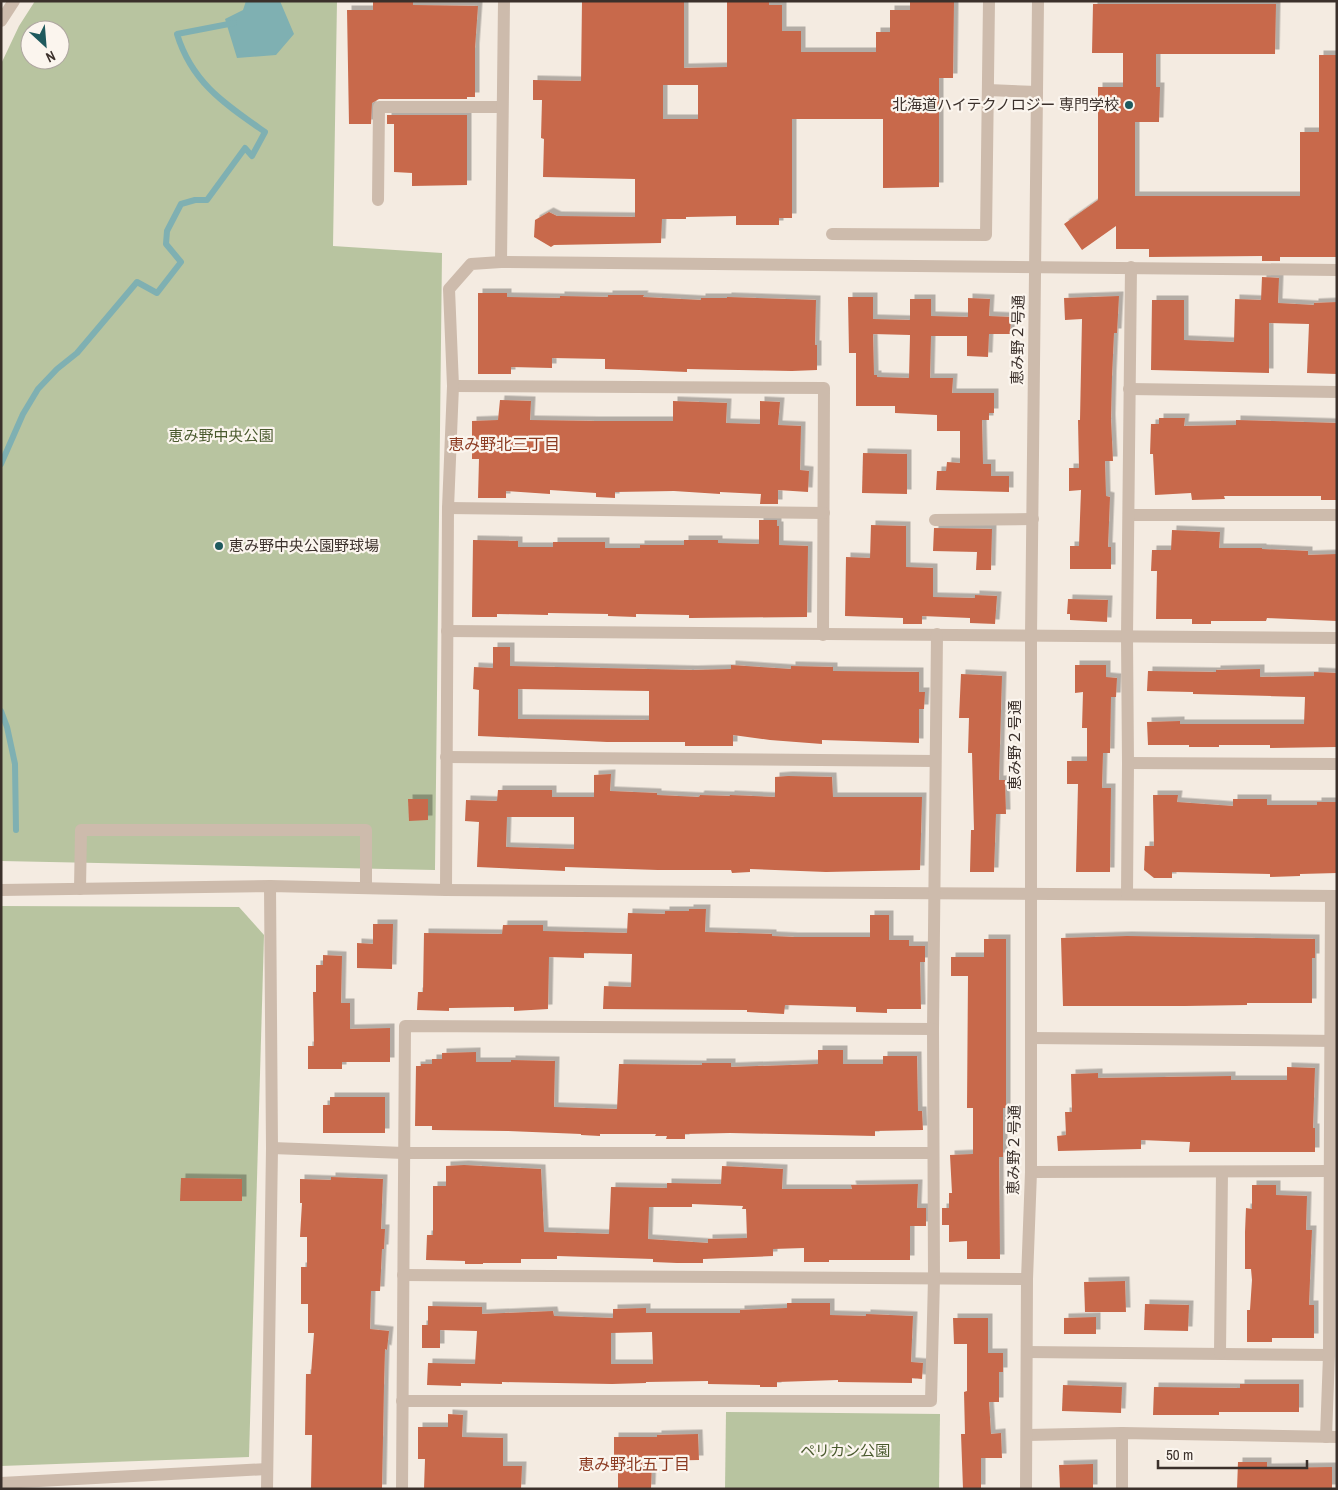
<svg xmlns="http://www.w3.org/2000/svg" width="1338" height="1490" font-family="'Archivo Narrow','Noto Sans JP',sans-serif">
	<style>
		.green { fill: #b8c4a0; fill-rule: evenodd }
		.water { fill: #7fb0b2 }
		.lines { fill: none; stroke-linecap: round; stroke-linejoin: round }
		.stream { stroke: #7fb0b2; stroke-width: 6 }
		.building { fill: #c8694b; fill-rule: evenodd; filter: url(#shadow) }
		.minor { stroke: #cdbbac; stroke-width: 12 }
		.poi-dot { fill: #1f5a5e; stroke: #fbf5ee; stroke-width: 2 }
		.labels { text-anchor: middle; stroke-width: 4.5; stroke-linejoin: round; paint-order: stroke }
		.poi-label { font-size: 15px; fill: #3b302b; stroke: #fbf5ee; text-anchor: end }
		.street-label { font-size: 15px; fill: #3b302b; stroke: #fbf5ee }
		.park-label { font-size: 15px; fill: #4a5a2e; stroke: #fbf5ee }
		.neighbourhood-label { font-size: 16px; fill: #8c3b22; stroke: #fbf5ee }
	</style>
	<defs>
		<filter id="shadow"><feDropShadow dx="4.5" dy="-4.5" stdDeviation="0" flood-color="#0004"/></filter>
	</defs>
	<rect width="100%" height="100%" fill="#f4ebe1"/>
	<g class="green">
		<path d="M35,1H337L333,246L442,253L435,870L1,861V64L19,26ZM30,30H60V60H30Z"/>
		<path d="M1,906L239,907L264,935L249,1457L1,1466Z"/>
		<path d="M726,1412L940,1414L939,1489H725Z"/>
	</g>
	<path class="water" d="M246,1H280L294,34L276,55L237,58L225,19L243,10Z"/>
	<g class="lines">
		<g class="stream">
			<path d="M1,464L23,414L38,389L57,369L77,353L137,282L157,293L181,262L166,244L167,231L181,204L195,200H207L245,148L252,156L265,132C225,104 192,83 177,34L234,23"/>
			<path d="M1,711L7,727L15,764L16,830"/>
		</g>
	</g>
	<g class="building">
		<path d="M373,1H413V5L478,6L475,48V97H467V99H379L372,103L371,124H349L347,10H373Z"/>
		<path d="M582,1H684V68L727,67V1H769V5H782V31H801V52H876V32H890V10H910V1H954L953,78H939V187L883,188V119H792V218H779V225H736V216L686,217V219H662L661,243L554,245L551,247L534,237L535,220L549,212L557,216L635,217V179L543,177L544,139L541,138L542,100H533V80L581,81ZM663,85H698V119H663Z"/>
		<path d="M1093,4H1276L1275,54H1156V87H1160L1159,122H1135V196H1300V132H1319V55H1337V257H1280V261H1262V256L1149,257V249H1116V226L1082,250L1064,224L1098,200V87H1123V53H1092Z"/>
		<path d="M387,115H467V185L412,186V173L394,172V124H387Z"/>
		<path d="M1262,277L1279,278L1278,303L1314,305V303L1337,302V374L1307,373L1309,324L1269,323V373L1151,370L1152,300H1184V340L1234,342L1235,299L1261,300Z"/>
		<path d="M478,293H507V297L560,298V296L608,297V295H644L643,297L701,300V298H727V297L816,300L815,345H817V370L792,371L687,369V372L639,370L605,369V359L552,358V368L511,367V374H478Z"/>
		<path d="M1119,296L1117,333H1114L1112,376L1111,419L1113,461H1105L1106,496L1110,497L1108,547H1111V569H1070V546H1079L1081,490L1069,491V468H1079L1078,420H1080L1082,319L1065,320L1064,298Z"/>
		<path d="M848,297H873V319L910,320V299H931V316L968,317V298L990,299L989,316L1011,317L1010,334H989L988,357L967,356V336H931L930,378H953L952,393H994V413H989V420H982L983,464H991V476H1009V492L936,490L937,471H946L947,462L960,463V431H937V415L895,413V406H856V353H849ZM873,334L910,335L909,378L877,377V375H874Z"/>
		<path d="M500,400L531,401L530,420L595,421H673V401L727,403L726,423L760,424V401L780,402L778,425L801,426L800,470L809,471L808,492L778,490V504H760L761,494L720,492V494L674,491L615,492V498L596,497V493L550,490V494L506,491V498H478L479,459H472V421L498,420Z"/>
		<path d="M1159,418H1185L1184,426L1236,425V420L1337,423V500H1321V496H1224L1225,499L1192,500L1191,493L1155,495L1153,454H1150L1151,424H1159Z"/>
		<path d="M863,453L907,454V494L862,493Z"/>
		<path d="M759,520H777V526H779V545L808,546L807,617L689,618V615L636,614V617L608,616V614L548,613V615L497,614V617H472L473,540L518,541V547H553V542H605V548H640V545H684V540H718V543L759,544Z"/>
		<path d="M871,525L906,526V567L933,568V597L975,598V595L997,596L995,624L970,623V618L922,616V624H903V618L845,616L846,557L870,558Z"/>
		<path d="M934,528L992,529L991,570H976L977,552L933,551Z"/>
		<path d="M1172,530L1220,532L1219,548H1262V549L1308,551V555L1337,554V621L1267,618L1266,621H1211V624H1192V619H1156L1157,571H1151L1152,550H1171Z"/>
		<path d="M1068,599L1108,600L1107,622L1070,620V614H1067Z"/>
		<path d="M493,647H510V666L693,670L731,669V665L791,669V666L833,667V671L919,672V692H925L924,709H919V743L822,740V744L770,740L733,735V746H685V742H607L478,736L479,690L473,689L474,667L493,668ZM518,689L649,691V720L518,719Z"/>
		<path d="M1075,665H1106V677L1117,678L1116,697H1111L1110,753H1103L1102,788H1111L1110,872H1076L1078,784H1067V761H1087V728H1082L1083,692L1075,693Z"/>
		<path d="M1260,669V677L1314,676V672L1337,673V747L1270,748V745H1219V747H1189V745H1148L1147,722L1180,721V724H1304L1305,697L1193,694V692L1147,691L1148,671L1216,672V670Z"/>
		<path d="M961,674L1002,676L999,780H1005L1006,814H996L994,872H970L971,830H974L972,753H968L969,718H959Z"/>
		<path d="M611,774L610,791L657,793V795L699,797L700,795L730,796V795L775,797V777L788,776L832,777L833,797H922L920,870L826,872L750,869V872L732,873L731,870H658L565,867V871L477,867L479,822L465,821L466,800L497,801L498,790H552V797H594V775ZM507,817H574V849L506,847Z"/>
		<path d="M1153,795H1178L1177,802L1233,806V799H1267V805H1317V802H1337V873L1300,874V876L1270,877V874L1172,872V878H1154L1144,870L1145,846H1154Z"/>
		<path d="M408,799H428V820L409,821Z"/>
		<path d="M689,909H706L705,932L772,934V936L794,937H870V915H889V940H909V946H925V962H920L921,1009H887V1013L856,1012V1007L785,1005L784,1014L747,1012V1010L603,1009L604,986L631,987L632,954L584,953V958L549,957L548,1009L514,1011V1007L449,1008V1011L417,1010L418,992H423L424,933L502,934L503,925H543V931L627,933L628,913L665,914V911H689Z"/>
		<path d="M373,924H393L392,969L357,968V943L373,944Z"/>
		<path d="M1127,936L1315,939V958H1312V1003H1247V1005L1185,1006H1063L1061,938Z"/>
		<path d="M984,939H1006V1108H1003V1157H999L1000,1259H967V1241L949,1242V1225H942V1208H949V1193H952L950,1155L973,1154V1108H967L968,976H951V957H984Z"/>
		<path d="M323,955L342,956L341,1003H350V1029L390,1028V1062H342V1069H308V1046H314L313,992H316V965H323Z"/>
		<path d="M818,1050H843V1064H883V1056H917L918,1111H922L923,1130L875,1131V1136L730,1133L685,1134V1139H666L667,1136H655L656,1134H600V1136L581,1135V1134L508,1131L432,1130V1126H415L416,1066H421V1064H432V1059H442V1053L476,1052V1062H511V1060L555,1061L554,1107L617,1109L619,1064L702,1065V1063H731V1067L818,1064Z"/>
		<path d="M1287,1067L1315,1068L1313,1128H1315V1152H1189L1190,1142L1141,1140V1149L1058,1151L1057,1136L1066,1135L1065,1112H1072L1071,1074L1098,1073V1078L1231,1076V1080H1287Z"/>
		<path d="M330,1097H385V1133H323V1105H330Z"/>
		<path d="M464,1165L541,1169L544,1232L609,1234L611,1187L667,1188V1183L721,1184L722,1166L783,1169L782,1189H852L851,1185L918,1184L917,1208H926V1226H910V1260H829V1262H804V1248L773,1249V1256L703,1259V1263H677L653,1262V1259L557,1256V1259H521V1263H483V1264H465V1261L426,1260L427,1235H433V1186H446V1166ZM692,1204L743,1206L742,1209H746L747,1238L708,1239V1243L648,1239L649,1207H692Z"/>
		<path d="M331,1177L383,1179L381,1229H385L384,1249H382L380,1291H371L370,1329L389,1331L387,1350L385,1349L384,1385L382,1489H311L312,1435H305L306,1374H311L314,1333H308V1304H301V1267H307V1237H300L302,1203H300V1179L331,1180Z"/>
		<path d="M181,1178L242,1179V1201H180Z"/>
		<path d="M1252,1185H1276V1195L1307,1196L1306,1230H1312L1309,1305H1314V1338H1272V1342H1247V1310H1250L1252,1280L1251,1269H1245V1232L1246,1208L1252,1209Z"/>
		<path d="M1125,1281L1126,1312H1085L1084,1282Z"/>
		<path d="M787,1303H830V1315L866,1316V1314L913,1316L911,1362L923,1363L922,1379L912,1378V1383L838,1382V1380L777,1382V1387H760V1385L708,1384V1381L646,1382V1383L612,1384L502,1382V1384L461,1383V1386L427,1385L428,1363L475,1364L477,1331L440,1330V1348H422V1325H428V1306L482,1307V1314L553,1311L554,1316L613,1318V1309L646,1308V1313H740V1310L787,1308ZM652,1332L653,1364H611V1333Z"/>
		<path d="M1145,1304L1189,1305L1188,1331L1144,1330Z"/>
		<path d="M1096,1317V1334H1064V1318Z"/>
		<path d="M953,1318H988V1353H1003V1372H999V1402H989L991,1434L1001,1433L1002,1458H981V1489H963L961,1434H965L964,1392L967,1391V1344H954Z"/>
		<path d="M1240,1384H1299V1412H1219V1415H1153L1154,1387L1240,1388Z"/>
		<path d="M1063,1385L1122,1387L1121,1413L1062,1411Z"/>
		<path d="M448,1414L463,1415L462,1437L503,1438V1466H522L521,1489H424L425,1459H418V1427H448Z"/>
		<path d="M698,1434L699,1460L652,1461L651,1489H618V1460H614V1437H657V1435Z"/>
		<path d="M1238,1462H1267V1468L1332,1467V1489H1237Z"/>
		<path d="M1093,1464V1489H1060L1059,1465Z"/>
	</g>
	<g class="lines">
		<g class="minor">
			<path d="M1,21L14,1"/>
			<path d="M988,90L1037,92"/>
			<path d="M378,200L379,107H502"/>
			<path d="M832,234L986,235L989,1"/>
			<path d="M501,262L504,1"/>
			<path d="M453,386L824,388L823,635"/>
			<path d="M1129,389L1337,392"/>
			<path d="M448,508L824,513"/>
			<path d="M1129,515H1337"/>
			<path d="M935,520L1033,519"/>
			<path d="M447,631L1337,638"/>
			<path d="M446,757L935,761"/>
			<path d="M1128,763L1337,764"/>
			<path d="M80,889L81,830H366V888"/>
			<path d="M1,890L270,886L446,890L1337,896"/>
			<path d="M446,890L448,508L453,386L449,289L471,264L501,262L1337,270"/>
			<path d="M1127,894L1128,763L1127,637L1131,267"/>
			<path d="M1031,1038L1337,1041"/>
			<path d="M272,1148L404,1153H932"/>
			<path d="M1031,1172L1329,1171"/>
			<path d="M403,1275L1027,1279"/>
			<path d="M1027,1352L1329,1355"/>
			<path d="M1220,1353L1222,1172"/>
			<path d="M402,1401H931L934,1278L933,1029L937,634"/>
			<path d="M1122,1433V1489"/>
			<path d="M1027,1435L1122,1433L1337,1437"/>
			<path d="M1326,1437L1329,1355L1331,896"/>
			<path d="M1,1483L267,1469"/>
			<path d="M267,1489L272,1148L270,886"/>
			<path d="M402,1489L405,1026L933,1029"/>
			<path d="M1026,1489L1027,1279L1031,1172V636L1038,1"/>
		</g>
	</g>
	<g class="poi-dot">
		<circle cx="1129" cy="105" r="5"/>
		<circle cx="219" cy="546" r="5"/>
	</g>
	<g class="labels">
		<g class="poi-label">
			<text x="1119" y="110">北海道ハイテクノロジー 専門学校</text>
			<text x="229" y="551" text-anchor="start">恵み野中央公園野球場</text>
		</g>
		<g class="street-label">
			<text transform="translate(1018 340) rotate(-89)" y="5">恵み野２号通</text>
			<text transform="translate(1015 745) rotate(-90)" y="5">恵み野２号通</text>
			<text transform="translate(1014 1150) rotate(-89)" y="5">恵み野２号通</text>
		</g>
		<g class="park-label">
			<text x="221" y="441">恵み野中央公園</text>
			<text x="845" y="1456">ペリカン公園</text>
		</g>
		<g class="neighbourhood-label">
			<text x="504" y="450">恵み野北三丁目</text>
			<text x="634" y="1470">恵み野北五丁目</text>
		</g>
	</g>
	<rect width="1338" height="1490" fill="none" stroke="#3b302b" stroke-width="5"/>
	<g transform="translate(45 45) rotate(154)"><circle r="24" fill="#fbf5ee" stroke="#aea6a0"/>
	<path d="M0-4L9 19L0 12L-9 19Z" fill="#1f5a5e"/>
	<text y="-8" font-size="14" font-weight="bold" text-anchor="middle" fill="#3b302b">N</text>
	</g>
	<path d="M1158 1460v8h149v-8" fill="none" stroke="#3b302b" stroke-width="2.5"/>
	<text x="1166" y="1460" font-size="15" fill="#3b302b" stroke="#fbf5ee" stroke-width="4" paint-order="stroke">50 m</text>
</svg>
